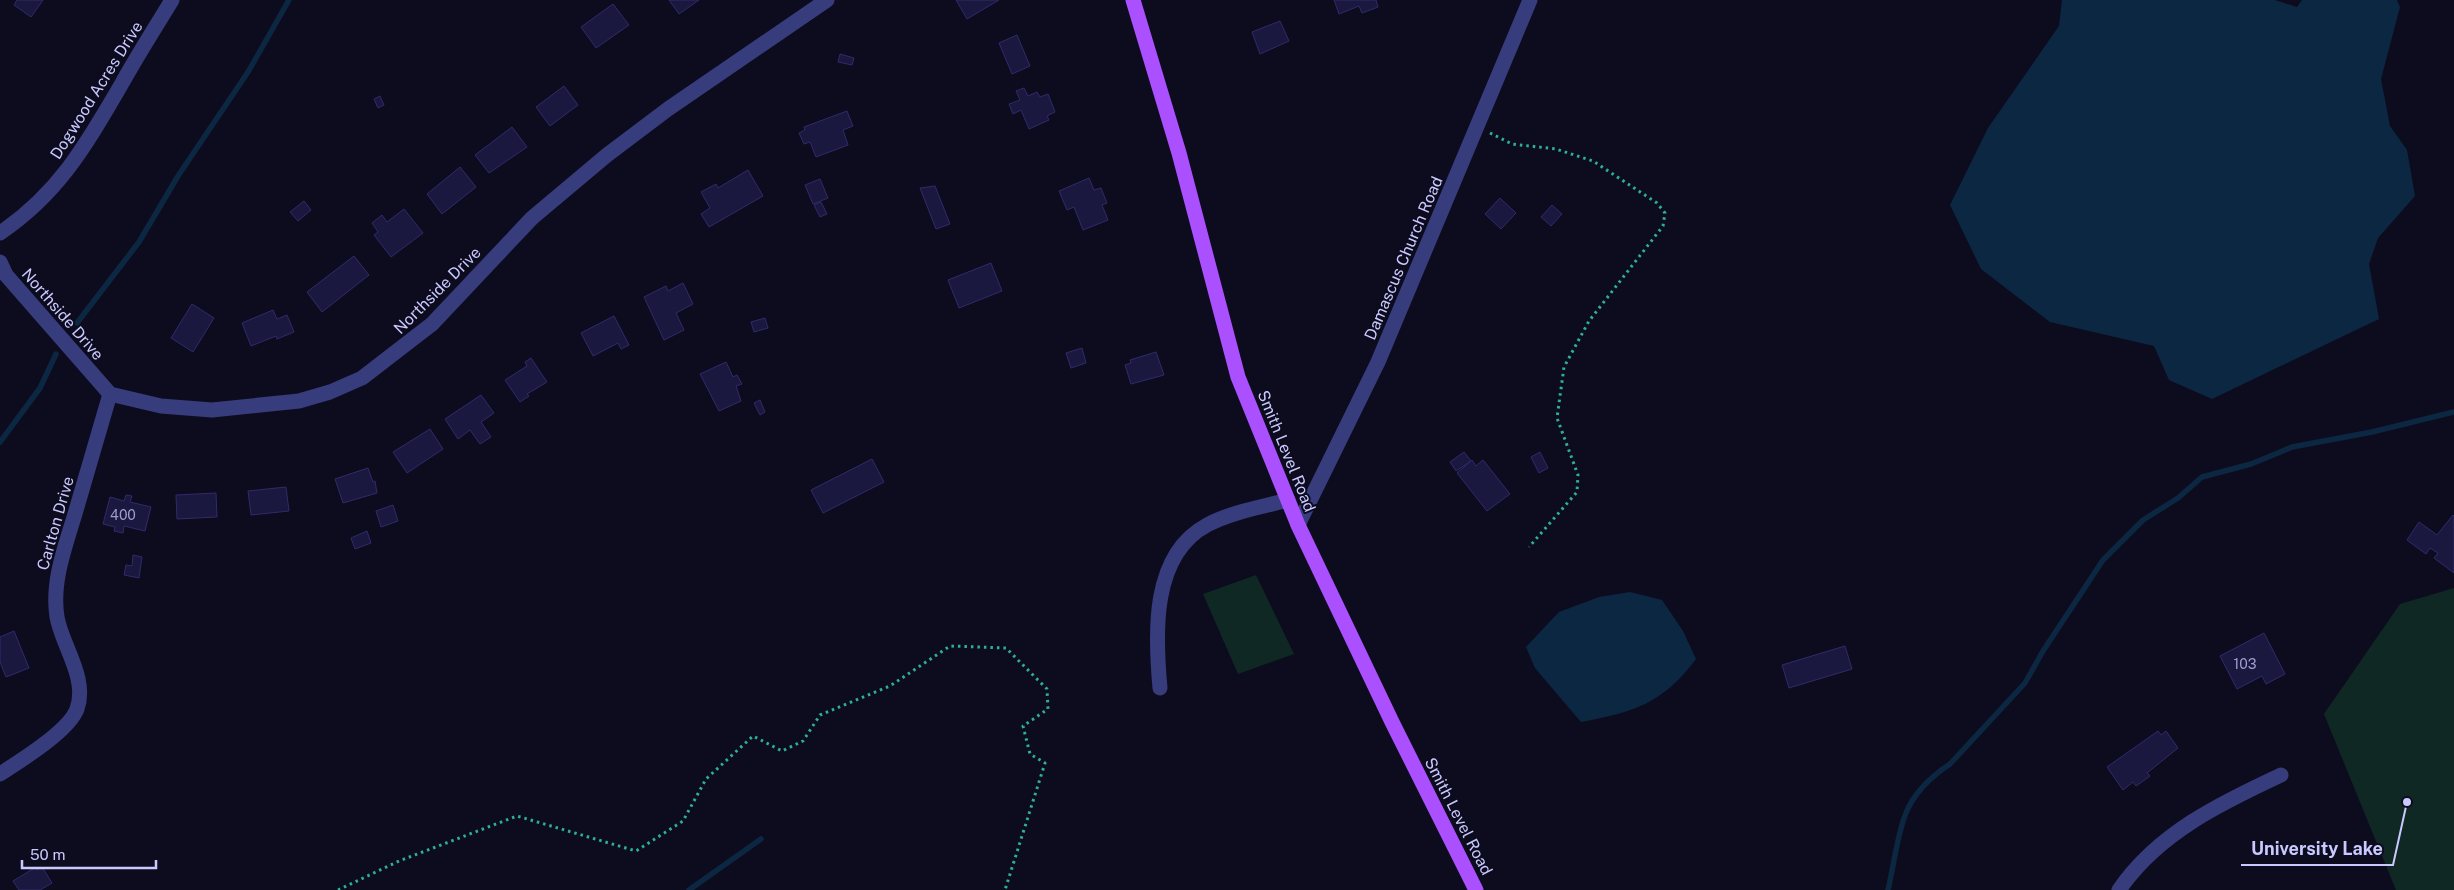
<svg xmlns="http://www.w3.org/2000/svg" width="2454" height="890" font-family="'Public Sans',sans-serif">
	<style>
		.green { fill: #0f2824 }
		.water { fill: #0c2742 }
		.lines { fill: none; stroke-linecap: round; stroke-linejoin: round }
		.stream { stroke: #0c2742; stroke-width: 5.5 }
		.building { fill: #1b183f; stroke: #302a6b }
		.path { stroke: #2daf99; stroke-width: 3; stroke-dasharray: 2.5 4; stroke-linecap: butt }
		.minor { stroke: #373c7d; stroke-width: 15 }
		.major { stroke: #aa50ff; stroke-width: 15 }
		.labels { text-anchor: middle; stroke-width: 4; stroke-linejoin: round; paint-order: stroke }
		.number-label { font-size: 14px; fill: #9e9dcf }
		.street-label { font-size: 16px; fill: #c9c9ff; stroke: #0d0c1e }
		.leader { fill: none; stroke: #c9c9ff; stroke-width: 2 }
		.callout-dot { fill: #c9c9ff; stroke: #0d0c1e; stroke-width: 2 }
		.callout-label { font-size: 18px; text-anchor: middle; font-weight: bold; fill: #c9c9ff; stroke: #0d0c1e; stroke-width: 4; stroke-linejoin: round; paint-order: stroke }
	</style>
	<rect width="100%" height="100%" fill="#0d0c1e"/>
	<g class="green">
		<path d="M1256,575L1294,654L1238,674L1203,594Z"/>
		<path d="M2454,588V890H2396L2324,714L2400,604Z"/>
	</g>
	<g class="water">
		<path d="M2062,0H2275L2297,7L2302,0H2397L2400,7L2381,79L2390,126L2407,150L2415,196L2378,238L2369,264L2379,319L2212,399L2169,380L2154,346L2050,322L1981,269L1950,205L1988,128L2059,26Z"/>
		<path d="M1630,592L1662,600L1683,631L1696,659C1662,704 1634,712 1581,722L1535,668L1526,647L1559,612L1599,597Z"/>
	</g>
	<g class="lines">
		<g class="stream">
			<path d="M77,323L139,242L178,176L248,72L289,0"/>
			<path d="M0,442L40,388L56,354"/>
			<path d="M689,890L761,839"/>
			<path d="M1888,890C1893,869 1898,831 1906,813C1914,793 1932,776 1950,764L2025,683L2043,651L2103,560L2143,520L2178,498L2202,477L2251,464L2292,447L2372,432L2454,412"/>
		</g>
	</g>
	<g class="building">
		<path d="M17,0H43L31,17L14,5Z"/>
		<path d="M669,0H699L679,14Z"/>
		<path d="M956,0H999L967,19Z"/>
		<path d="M1334,0H1376L1378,7L1362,13L1359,6L1339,14Z"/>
		<path d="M613,4L629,25L596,48L581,27Z"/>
		<path d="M1280,21L1289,41L1260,54L1252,32Z"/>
		<path d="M1017,35L1030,66L1012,74L999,43Z"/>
		<path d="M840,54L854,58L852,65L838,62Z"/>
		<path d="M564,86L578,105L550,126L536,107Z"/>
		<path d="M1024,88L1028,96L1037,92L1040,97L1048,94L1055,112L1047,116L1049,120L1029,129L1021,110L1013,114L1009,104L1020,100L1016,91Z"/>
		<path d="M380,96L384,105L378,108L374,99Z"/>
		<path d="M847,111L853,126L843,130L848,145L816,157L810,142L804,144L799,133L805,130L804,127Z"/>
		<path d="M512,127L527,147L489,173L475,155Z"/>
		<path d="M460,167L476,187L442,214L427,194Z"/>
		<path d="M748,170L763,196L709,227L701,214L710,208L701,192L716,184L718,188Z"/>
		<path d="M1089,178L1094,190L1101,188L1107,203L1102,205L1108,220L1083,230L1074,207L1067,210L1059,191Z"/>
		<path d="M820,179L828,198L813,204L805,185Z"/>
		<path d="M935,186L950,224L936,229L920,188Z"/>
		<path d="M1500,198L1516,213L1501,229L1485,214Z"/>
		<path d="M304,201L311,210L298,221L290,212Z"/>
		<path d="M821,202L827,214L820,217L814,205Z"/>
		<path d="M1552,205L1562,214L1551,226L1541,217Z"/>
		<path d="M404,209L423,233L391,257L374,235L378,232L372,223L382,215L387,222Z"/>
		<path d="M354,256L369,275L322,312L307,292Z"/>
		<path d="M991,263L1002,291L959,308L948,280Z"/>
		<path d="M683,283L693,304L676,313L684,330L664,340L644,297L666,286L668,291Z"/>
		<path d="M192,304L214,318L193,352L171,338Z"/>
		<path d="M273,310L277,319L287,315L294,332L277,339L276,336L251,346L242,323Z"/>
		<path d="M614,316L629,345L621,349L618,343L593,356L581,333Z"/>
		<path d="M765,318L768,328L754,332L751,322Z"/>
		<path d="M1082,348L1086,363L1071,368L1066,353Z"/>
		<path d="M1156,352L1164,375L1131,384L1125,365L1131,363L1130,360Z"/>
		<path d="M531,358L547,382L527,394L529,396L520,402L505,380L527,366L525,362Z"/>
		<path d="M726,362L733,377L737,375L742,384L736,386L741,401L719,411L700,374Z"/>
		<path d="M481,395L494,413L481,422L491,437L480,444L470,430L458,439L445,419Z"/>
		<path d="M760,400L765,412L760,415L754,403Z"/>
		<path d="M430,429L443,449L407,473L393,452Z"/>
		<path d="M1464,452L1471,461L1456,471L1450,462Z"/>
		<path d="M1540,452L1548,468L1539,473L1531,457Z"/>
		<path d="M872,459L884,482L823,513L811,490Z"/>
		<path d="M1472,460L1476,466L1483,460L1510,494L1487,511L1457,473Z"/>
		<path d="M368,468L373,482L375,481L377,493L343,503L335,479Z"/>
		<path d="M286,487L289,511L251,515L248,491Z"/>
		<path d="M216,493L217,517L177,519L176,495Z"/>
		<path d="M126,495L132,496L130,502L151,507L145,531L124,526L123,533L114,531L115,527L103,524L110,497L124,501Z"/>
		<path d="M393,505L398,521L381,527L376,511Z"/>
		<path d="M2453,515L2454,516V573L2434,558L2438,553L2430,548L2426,554L2407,540L2419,522L2437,535Z"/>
		<path d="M367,531L371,543L355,549L351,538Z"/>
		<path d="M133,555L142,557L139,578L124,575L126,565L132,566Z"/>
		<path d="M14,631L29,668L6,677L0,662V637Z"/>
		<path d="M2264,633L2285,674L2266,684L2262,676L2237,689L2220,656Z"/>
		<path d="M1845,646L1852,669L1789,688L1782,665Z"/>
		<path d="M2158,731L2161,735L2166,731L2178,748L2147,773L2150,776L2136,786L2133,782L2123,790L2107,767Z"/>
		<path d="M36,867L37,870L42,867L52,883L40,890H19L13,881Z"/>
	</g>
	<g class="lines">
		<g class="path">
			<path d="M1490,133L1512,144L1556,149L1593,161L1657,203L1665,213L1663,226L1589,321L1564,367L1557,418L1578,475L1577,492L1529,547"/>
			<path d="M338,890L399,861L517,816L636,851L683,821L706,779L753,736L782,751L803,741L820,715L890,686L950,646L1006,648L1047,689L1048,709L1023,726L1030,754L1045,763L1005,890"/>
		</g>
		<g class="minor">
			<path d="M0,233C59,193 86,145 121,85C137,56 155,28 172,0"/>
			<path d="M0,262L6,275L110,394L161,406L212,410L299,401L330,392L362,378L432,324L532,218L607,155L668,109L827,0"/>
			<path d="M1298,525L1378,362L1530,0"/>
			<path d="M1160,688C1155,634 1151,555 1207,525C1231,512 1262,507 1288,500"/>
			<path d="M0,774C20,761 69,731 77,709C88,678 62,646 57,617C51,580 67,542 77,507C88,469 99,431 110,394"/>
			<path d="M2119,890C2158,833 2221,803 2281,775"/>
		</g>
		<path class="major" d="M1133,0L1179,153L1238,377L1298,525L1392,722L1476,890"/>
	</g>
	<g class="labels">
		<g class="number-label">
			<text x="123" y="520">400</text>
			<text x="2245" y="669">103</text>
		</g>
		<g class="street-label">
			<text transform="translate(96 90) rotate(-58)" y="6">Dogwood Acres Drive</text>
			<text transform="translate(1403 258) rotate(-67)" y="6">Damascus Church Road</text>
			<text transform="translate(437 290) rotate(-45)" y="6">Northside Drive</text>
			<text transform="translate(63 314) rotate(49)" y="6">Northside Drive</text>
			<text transform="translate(1287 451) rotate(68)" y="6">Smith Level Road</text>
			<text transform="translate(55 523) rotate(-74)" y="6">Carlton Drive</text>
			<text transform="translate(1459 816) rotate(63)" y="6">Smith Level Road</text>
		</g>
	</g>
	<path class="leader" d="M2407 802L2393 865H2241"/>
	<circle class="callout-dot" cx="2407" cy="802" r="5"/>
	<g class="callout-label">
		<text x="2317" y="855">University Lake</text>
	</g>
	<path d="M22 860v8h134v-8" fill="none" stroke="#c9c9ff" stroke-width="2.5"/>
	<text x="30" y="860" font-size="15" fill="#c9c9ff" stroke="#0d0c1e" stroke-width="4" paint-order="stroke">50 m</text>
</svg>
